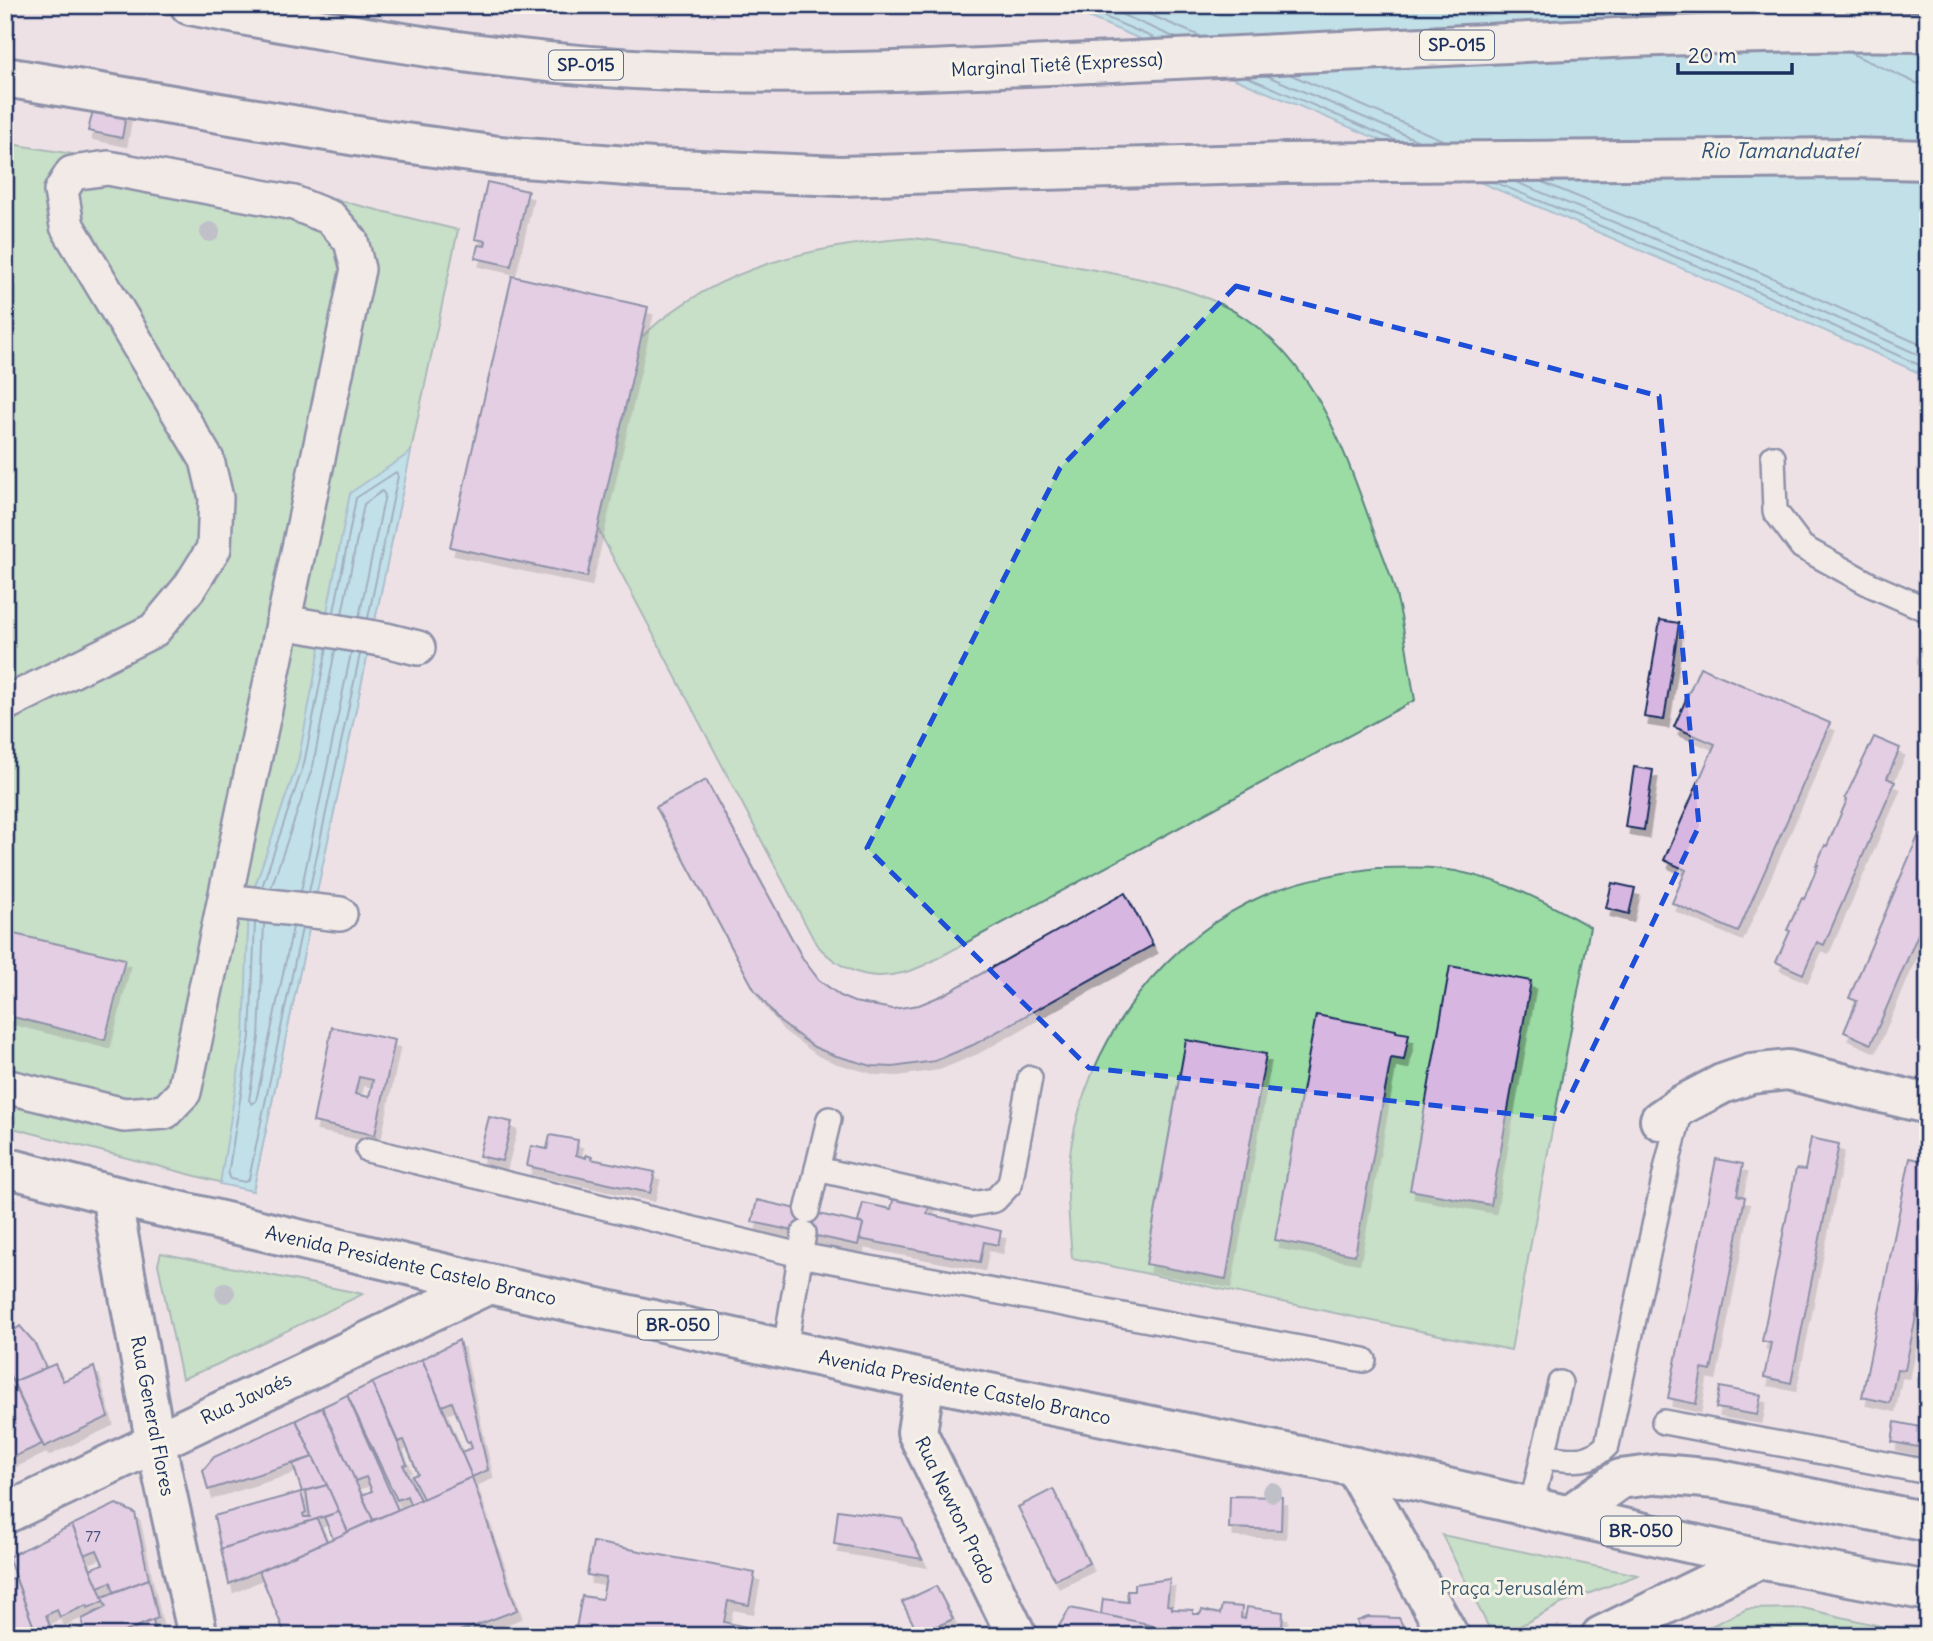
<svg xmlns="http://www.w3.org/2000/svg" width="1933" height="1641" font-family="Delius,sans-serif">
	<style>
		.green { fill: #9bdba4; stroke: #5b8581; stroke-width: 2 }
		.water { fill: #8eddeb; stroke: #6097b3; stroke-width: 2 }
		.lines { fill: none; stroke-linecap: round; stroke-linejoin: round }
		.shore { stroke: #497596; stroke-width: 2 }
		.building { fill: #d7b6e1; stroke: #1b2f5e; stroke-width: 2; fill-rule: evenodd; filter: url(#shadow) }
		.service-casing { stroke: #1b2f5e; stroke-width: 28 }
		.pedestrian-casing { stroke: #1b2f5e; stroke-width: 38 }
		.minor-casing { stroke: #1b2f5e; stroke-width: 44 }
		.tertiary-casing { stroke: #1b2f5e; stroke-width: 44 }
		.trunk-casing { stroke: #1b2f5e; stroke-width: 44 }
		.motorway-casing { stroke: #1b2f5e; stroke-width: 44 }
		.service { stroke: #f7f3e8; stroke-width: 23 }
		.pedestrian { stroke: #f7f3e8; stroke-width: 33 }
		.minor { stroke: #f7f3e8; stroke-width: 38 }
		.tertiary { stroke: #f7f3e8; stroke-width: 38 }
		.trunk { stroke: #f7f3e8; stroke-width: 38 }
		.motorway { stroke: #f7f3e8; stroke-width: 38 }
		.tree { fill: #8b97a5 }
		.marked { fill: none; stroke: #1d4ed8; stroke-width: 5; stroke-dasharray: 14 9; stroke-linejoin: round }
		.labels { text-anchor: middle; stroke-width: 6; stroke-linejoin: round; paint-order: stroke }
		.number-label { font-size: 16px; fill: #4a517f }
		.shield { fill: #f7f3e8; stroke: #5d6a87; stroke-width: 2 }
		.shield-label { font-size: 18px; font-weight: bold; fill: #1b2f5e }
		.street-label { font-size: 19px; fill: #1b2f5e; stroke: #f7f3e8 }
		.park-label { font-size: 19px; fill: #3b5a70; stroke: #f7f3e8 }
		.water-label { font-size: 21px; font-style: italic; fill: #32527a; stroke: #f7f3e8 }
	</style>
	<defs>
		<filter id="shadow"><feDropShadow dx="4.5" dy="8" stdDeviation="0" flood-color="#0004"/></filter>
	</defs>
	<rect width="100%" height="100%" fill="#ede1e6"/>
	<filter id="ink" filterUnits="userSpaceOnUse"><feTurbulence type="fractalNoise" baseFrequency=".0143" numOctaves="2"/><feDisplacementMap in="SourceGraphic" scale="14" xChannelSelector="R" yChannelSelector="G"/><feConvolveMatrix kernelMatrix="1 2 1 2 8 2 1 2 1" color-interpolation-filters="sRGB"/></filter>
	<g filter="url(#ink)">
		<g class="green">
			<path d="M5,143L305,192L458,230L253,1191L5,1126Z"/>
			<path d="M912,238C969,244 1023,256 1079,267C1135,278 1196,285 1245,318C1315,366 1342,444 1370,521C1378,544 1389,567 1395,591C1405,626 1408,664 1415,700L925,965C883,984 848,979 816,944L558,453C579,421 598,385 622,355C629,346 638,340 646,333C719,266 816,245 912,238Z"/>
			<path d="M1377,868C1395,868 1414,867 1432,868C1490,873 1540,898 1590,927L1511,1350L1072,1258C1069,1221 1065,1184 1071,1147C1090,1036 1165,937 1269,893C1304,879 1340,873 1377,868Z"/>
			<path d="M161,1253L363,1294L216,1365L182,1379L158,1264Z"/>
			<path d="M1442,1535L1638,1575L1561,1604L1501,1636H1493Z"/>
			<path d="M1803,1608L1923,1636H1690L1747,1609Z"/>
		</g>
		<g class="water">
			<path d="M1060,5H1808L1928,59V377C1641,247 1349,128 1060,5Z"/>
			<path d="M411,452L253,1191L220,1184L244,1037L249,903L298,762L350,493Z"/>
		</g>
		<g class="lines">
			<g class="shore">
				<path d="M1077,5L1156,39"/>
				<path d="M1100,5L1176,38"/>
				<path d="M1127,5L1200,36"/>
				<path d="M1850,53L1916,83L1928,84"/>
				<path d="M1289,74L1445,141"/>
				<path d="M1265,75L1419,141"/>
				<path d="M1245,76L1397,141"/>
				<path d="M1494,182L1739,283L1928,369"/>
				<path d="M1516,182L1742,275L1928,359"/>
				<path d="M1542,182L1746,266L1928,348"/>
				<path d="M334,612L356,498L396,472L398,476L368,618"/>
				<path d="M342,614L364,504L382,491L385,495L359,617"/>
				<path d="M262,887L304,764L327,648"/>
				<path d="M271,888L313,766L335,650"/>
				<path d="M301,891L351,653"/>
				<path d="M309,892L360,654"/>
				<path d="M255,923L250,1037L228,1175L230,1179L245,1182L249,1179L302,928"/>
				<path d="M264,924L259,1038L249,1100L252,1104L256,1101L293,927"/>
			</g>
		</g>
		<g class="building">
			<path d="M95,102L128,103L122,138L88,131Z"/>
			<path d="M487,182L528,191L511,266L475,258L478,245L485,246L486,241L475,239Z"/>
			<path d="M512,276L648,307L587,577L450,547Z"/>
			<path d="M1660,620L1679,623L1664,720L1644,717Z"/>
			<path d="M1700,667L1830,723L1738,932L1672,903L1686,870L1664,860L1715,744L1674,727Z"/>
			<path d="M1874,737L1900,748L1887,778L1895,782L1824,945L1817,942L1803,974L1776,962L1790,931L1787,930L1802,898L1804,899L1818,865H1816L1825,845L1827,846L1847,800L1845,798Z"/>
			<path d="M1634,767L1653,770L1644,830L1625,827Z"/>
			<path d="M706,780L803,959L819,980L842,997L854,1002L893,1009L919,1005L943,995L1125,893L1153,945L973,1045L935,1061L893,1067L872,1066L833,1055L814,1047L780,1022L754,989L656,807Z"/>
			<path d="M1919,834L1928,838V911L1871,1044L1844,1032L1857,1001L1849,998Z"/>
			<path d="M1612,883L1635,888L1629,914L1606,908Z"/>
			<path d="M5,932L125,959L105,1040L5,1015Z"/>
			<path d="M1450,966L1531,981L1491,1205L1410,1190Z"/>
			<path d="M1316,1015L1396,1030V1032L1409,1034L1404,1060L1391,1058L1355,1255L1275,1240Z"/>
			<path d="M332,1027L395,1040L375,1135L313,1122ZM359,1077L373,1080L369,1097L355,1094Z"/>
			<path d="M1186,1040L1266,1054L1226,1279L1146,1264Z"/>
			<path d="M489,1117L512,1122L502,1161L479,1156Z"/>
			<path d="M550,1135L578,1140L576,1155L586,1158V1155L592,1157L591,1159L655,1172L650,1193L527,1166L531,1146L547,1149Z"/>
			<path d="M1811,1138L1839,1144L1791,1383L1764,1377L1771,1343L1762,1341L1796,1169L1805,1170Z"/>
			<path d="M1910,1158L1928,1162V1258L1905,1370L1897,1369L1890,1403L1862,1397Z"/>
			<path d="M1716,1159L1743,1164L1737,1195L1745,1197L1711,1371L1702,1369L1696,1404L1668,1398Z"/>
			<path d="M895,1192L931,1200L927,1214L1001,1231L998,1245L984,1242L980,1262L859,1239L863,1224L858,1222L863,1203L891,1209Z"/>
			<path d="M757,1200L863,1224L858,1245L752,1222Z"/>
			<path d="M5,1321L16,1329L20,1326L34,1342L46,1368L13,1382L5,1366Z"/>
			<path d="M459,1340L488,1470L472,1477L461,1452L472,1448L470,1441L467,1442L452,1402L442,1406L422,1359Z"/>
			<path d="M422,1359L472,1477L423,1499L412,1476L418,1474L404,1440L398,1442L372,1383Z"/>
			<path d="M55,1364L63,1381L94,1367L108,1417L44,1447L13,1382Z"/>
			<path d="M5,1366L42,1444L5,1461Z"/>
			<path d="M372,1383L407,1464L403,1465L420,1500L410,1504L407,1496L397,1500L347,1395Z"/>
			<path d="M1720,1387L1761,1395L1757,1415L1716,1408Z"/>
			<path d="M347,1395L398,1510L373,1520L362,1495L372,1491L366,1477L355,1481L322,1407Z"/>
			<path d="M322,1407L373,1520L348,1532L296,1420Z"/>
			<path d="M296,1420L313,1457L208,1490L203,1470L214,1457Z"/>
			<path d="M1895,1422L1926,1428L1923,1448L1892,1442Z"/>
			<path d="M313,1457L327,1485L302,1492L293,1464Z"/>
			<path d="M472,1477L517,1610L449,1636H286L259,1571Z"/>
			<path d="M327,1485L339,1512L221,1549L214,1516L301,1492L306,1512L303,1514L304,1517H310L306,1491Z"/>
			<path d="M1053,1489L1089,1563L1055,1580L1018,1507Z"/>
			<path d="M1230,1496L1282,1497L1281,1530L1229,1528Z"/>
			<path d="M116,1504L135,1513L149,1579L114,1592L111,1582L98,1587L90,1569L103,1564L97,1550L84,1555L72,1525Z"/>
			<path d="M838,1510L902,1519L922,1559L834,1544Z"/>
			<path d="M339,1512L348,1532L333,1539L324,1517Z"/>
			<path d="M317,1519L327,1541L229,1584L221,1549Z"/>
			<path d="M72,1525L104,1601L88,1608L87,1605L60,1617L57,1610L46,1615L52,1632L37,1636L8,1557Z"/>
			<path d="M593,1542L755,1573L749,1605L728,1601L724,1622L746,1627L744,1636H617L576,1628L582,1596L602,1599L606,1578L587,1575Z"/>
			<path d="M15,1577L37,1636H5V1581Z"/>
			<path d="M149,1579L158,1618L116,1636H66L84,1627L82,1619L106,1607L102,1597Z"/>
			<path d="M1170,1579L1167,1605L1172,1606V1609L1193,1610V1614H1200L1202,1610L1220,1614L1222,1605L1242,1607L1241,1618L1245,1619L1247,1607L1283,1612L1282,1626L1331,1636H1197L1101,1614L1103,1599L1128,1602L1127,1591H1134V1584Z"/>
			<path d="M936,1586L953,1619L919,1635L902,1602Z"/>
			<path d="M1070,1608L1144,1623L1148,1636H1064L1059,1626Z"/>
			<path d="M1368,1617L1399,1618L1408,1636H1363L1357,1621Z"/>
			<path d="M153,1620L156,1636H116Z"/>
			<path d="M1145,1625L1161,1628L1197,1636H1148Z"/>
			<path d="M60,1628L63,1636H43L52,1632Z"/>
			<path d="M467,1628L469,1636H449Z"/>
		</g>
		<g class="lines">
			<g class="service-casing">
				<g id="service">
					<path d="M1773,457L1775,511L1802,547L1871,585L1928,610"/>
					<path d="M368,1150L800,1255L1364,1360"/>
					<path d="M817,1169L973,1204L995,1200L1010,1184L1030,1078"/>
					<path d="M807,1211L829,1119"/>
					<path d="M785,1349L804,1233"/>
					<path d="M1664,1422L1928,1472"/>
					<path d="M1543,1457C1569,1459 1588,1466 1607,1445L1668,1161L1682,1105"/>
					<path d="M1531,1507L1560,1383"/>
				</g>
			</g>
			<g class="pedestrian-casing">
				<g id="pedestrian">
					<path d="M283,622L386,640L418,648"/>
					<path d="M5,704L154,630L189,588L214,548L216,498L207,460L67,226L61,191L72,173L108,168L294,203L331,218L351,241L358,269L184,1092L165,1112L124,1115L5,1086"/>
					<path d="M225,901L340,914"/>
				</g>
			</g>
			<g class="minor-casing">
				<g id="minor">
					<path d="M1660,1120L1682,1105L1722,1084L1751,1074L1788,1070L1928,1104"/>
					<path d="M111,1195L155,1440L198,1636"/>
					<path d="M925,1380L917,1432L1017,1636"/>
					<path d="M5,1514L489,1284"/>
					<path d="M1569,1515L1620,1479L1660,1474L1716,1479L1928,1522"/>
					<path d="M1601,1636L1759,1559"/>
				</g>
			</g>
			<g class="tertiary-casing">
				<path id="tertiary" d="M1355,1467L1449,1636"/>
			</g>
			<g class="trunk-casing">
				<g id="trunk">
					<path d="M5,77L369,138L499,156L653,168L840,176L1285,163L1849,158L1928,160"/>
					<path d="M5,1167L111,1195L489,1284L925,1380L1355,1467L1759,1559L1928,1591"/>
				</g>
			</g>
			<g class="motorway-casing">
				<path id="motorway" d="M190,5C350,36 511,65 675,71C821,76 968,69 1113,62C1245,55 1376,49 1507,43C1648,36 1787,30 1928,32"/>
			</g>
			<use href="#service" class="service"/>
			<use href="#pedestrian" class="pedestrian"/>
			<use href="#minor" class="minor"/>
			<use href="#tertiary" class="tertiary"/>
			<use href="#trunk" class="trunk"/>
			<use href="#motorway" class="motorway"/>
		</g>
		<g class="tree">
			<circle cx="210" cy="232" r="10"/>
			<circle cx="225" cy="1293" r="10"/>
			<circle cx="1272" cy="1492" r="10"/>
		</g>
	</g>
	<path d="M0 0H1933V1641H0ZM1236,286L1659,396L1699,826L1559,1119L1089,1068L867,848L1060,468Z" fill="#ede1e6" fill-opacity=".55" fill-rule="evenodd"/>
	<path class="marked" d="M1236,286L1659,396L1699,826L1559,1119L1089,1068L867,848L1060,468Z"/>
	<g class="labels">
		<g class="number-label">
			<text x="93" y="1542">77</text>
		</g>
		<g class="shield">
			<rect x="1420" y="30.5" width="74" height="29" rx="5"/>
			<rect x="549" y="50.5" width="74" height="29" rx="5"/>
			<rect x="638" y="1310.5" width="80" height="29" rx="5"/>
			<rect x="1601" y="1516.5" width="80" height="29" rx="5"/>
		</g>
		<g class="shield-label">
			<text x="1457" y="51">SP-015</text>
			<text x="586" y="71">SP-015</text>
			<text x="678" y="1331">BR-050</text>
			<text x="1641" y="1537">BR-050</text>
		</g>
		<g class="street-label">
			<text transform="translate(1057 64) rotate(-3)" y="7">Marginal Tietê (Expressa)</text>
			<text transform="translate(411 1265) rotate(13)" y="7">Avenida Presidente Castelo Branco</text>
			<text transform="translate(965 1387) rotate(12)" y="7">Avenida Presidente Castelo Branco</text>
			<text transform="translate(246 1398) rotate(-25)" y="7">Rua Javaés</text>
			<text transform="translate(153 1416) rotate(79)" y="7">Rua General Flores</text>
			<text transform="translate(956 1510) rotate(64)" y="7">Rua Newton Prado</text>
		</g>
		<g class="park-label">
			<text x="1512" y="1595">Praça Jerusalém</text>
		</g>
		<g class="water-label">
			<text x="1779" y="158">Rio Tamanduateí</text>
		</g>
	</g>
	<rect width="1933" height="1641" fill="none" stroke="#f7f3e8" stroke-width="28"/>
	<rect x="14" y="14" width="1905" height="1613" fill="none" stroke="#1b2f5e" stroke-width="2.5" filter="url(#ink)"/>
	<path d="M1678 63v10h114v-10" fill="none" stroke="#1b2f5e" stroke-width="3.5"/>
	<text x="1688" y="63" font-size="21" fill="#1b2f5e" stroke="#f7f3e8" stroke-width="5" paint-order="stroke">20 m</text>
</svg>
